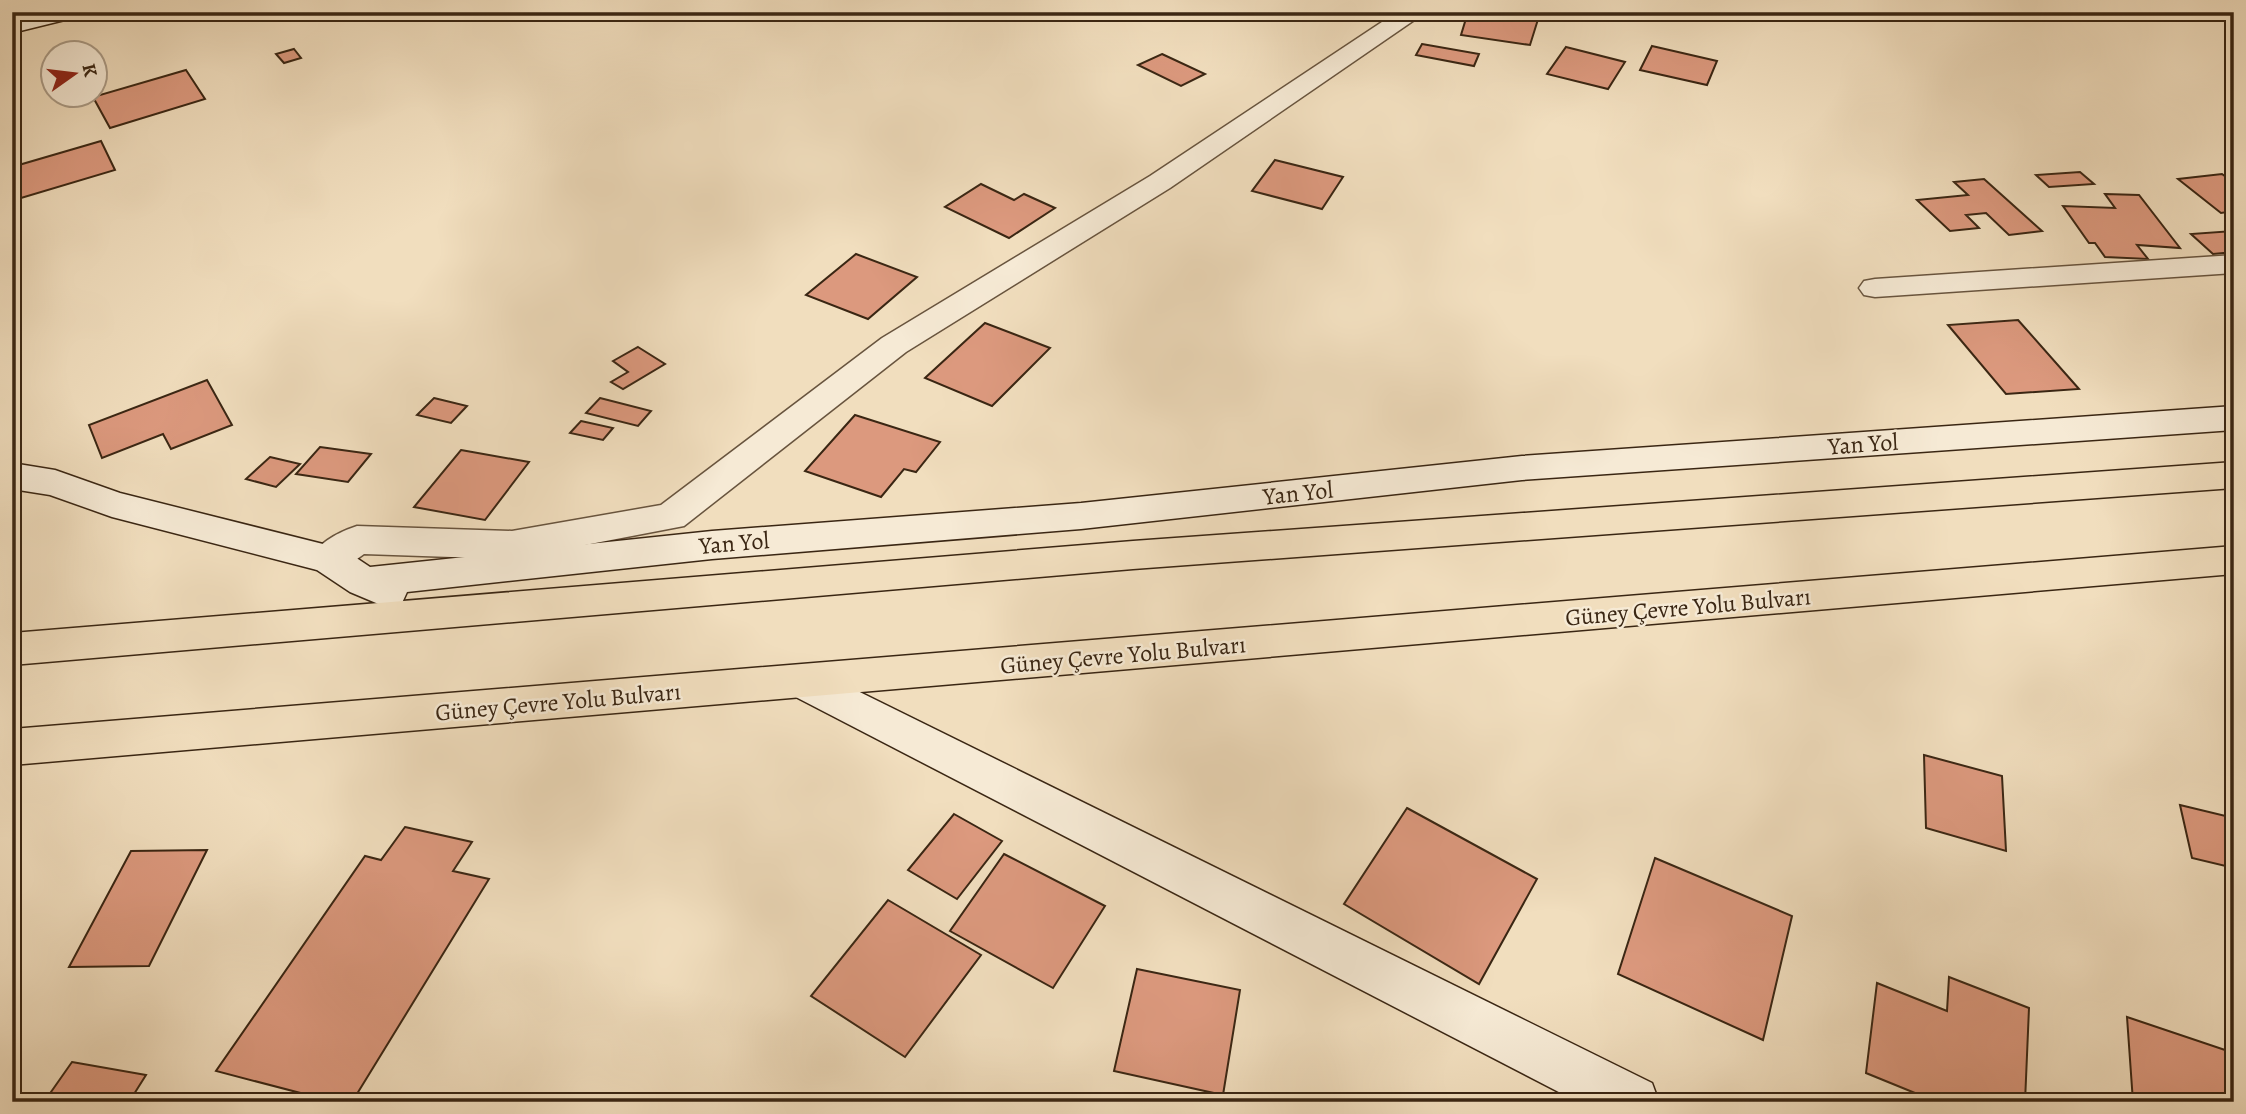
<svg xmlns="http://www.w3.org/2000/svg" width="2246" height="1114" font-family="Alegreya,serif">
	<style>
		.building { fill: #dc997e; stroke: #3a2613; stroke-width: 2 }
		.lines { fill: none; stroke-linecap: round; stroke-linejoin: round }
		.street-casing { stroke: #68543e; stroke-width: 3 }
		.secondary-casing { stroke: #3a2613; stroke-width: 3 }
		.highway-casing { stroke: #3a2613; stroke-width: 3 }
		.street { fill: #f6ead5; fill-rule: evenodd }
		.secondary { fill: #f6ead5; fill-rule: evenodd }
		.highway { fill: #f1debe; fill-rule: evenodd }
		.labels { text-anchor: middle; stroke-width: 5; stroke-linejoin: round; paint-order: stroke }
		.street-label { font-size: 24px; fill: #3a2613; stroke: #f6ead5 }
	</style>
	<rect width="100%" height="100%" fill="#f1debe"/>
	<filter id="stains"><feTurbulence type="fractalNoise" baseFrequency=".00286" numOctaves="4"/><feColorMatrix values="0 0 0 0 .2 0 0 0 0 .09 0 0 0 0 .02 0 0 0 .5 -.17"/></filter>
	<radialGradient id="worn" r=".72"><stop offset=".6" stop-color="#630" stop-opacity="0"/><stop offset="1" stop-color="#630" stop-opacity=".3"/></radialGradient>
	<g class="building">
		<path d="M1468,12H1537L1540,13L1530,45L1461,35Z"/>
		<path d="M1422,44L1479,54L1474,66L1416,55Z"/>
		<path d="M1652,46L1717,61L1707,85L1640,70Z"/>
		<path d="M1566,47L1625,62L1608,89L1547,74Z"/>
		<path d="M294,49L301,58L284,63L276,54Z"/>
		<path d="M1162,54L1205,74L1181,86L1138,65Z"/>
		<path d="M186,70L205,99L110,128L93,97Z"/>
		<path d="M101,141L115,170L21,198L12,167Z"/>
		<path d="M1275,160L1343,177L1322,209L1252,191Z"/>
		<path d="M2080,172L2094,184L2049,187L2036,175Z"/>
		<path d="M2222,174L2234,183V211L2221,213L2178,179Z"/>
		<path d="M1984,179L2042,231L2009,235L1986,213L1966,215L1979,228L1950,231L1917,200L1968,195L1954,182Z"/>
		<path d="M981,184L1014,200L1024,194L1055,208L1009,238L945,207Z"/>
		<path d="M2105,194L2139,195L2180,248L2137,245L2148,259L2105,257L2095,243H2089L2063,206L2115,208Z"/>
		<path d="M2233,231L2234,252L2213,254L2191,234Z"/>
		<path d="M856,254L917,277L868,319L806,295Z"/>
		<path d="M2018,320L2079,389L2006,394L1948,325Z"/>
		<path d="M985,323L1050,348L992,406L925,378Z"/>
		<path d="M638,347L665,364L623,389L611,382L628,372L613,361Z"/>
		<path d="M207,380L232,425L171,449L163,434L102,458L89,425Z"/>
		<path d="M434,398L467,406L451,423L417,415Z"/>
		<path d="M600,398L651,411L638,426L586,413Z"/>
		<path d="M855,415L940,442L916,472L904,469L881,497L805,471Z"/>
		<path d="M581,421L613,428L603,440L570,433Z"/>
		<path d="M320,447L371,454L348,482L296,474Z"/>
		<path d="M461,450L529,462L485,520L414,507Z"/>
		<path d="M270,457L300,464L276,487L246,479Z"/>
		<path d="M1924,755L2002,776L2006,851L1926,828Z"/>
		<path d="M2180,805L2234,818V868L2192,858Z"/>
		<path d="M1407,808L1537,879L1479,984L1344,904Z"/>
		<path d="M954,814L1002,841L957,899L908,870Z"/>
		<path d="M405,827L472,842L453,871L489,879L352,1102H335L216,1071L365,856L381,860Z"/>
		<path d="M207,850L149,966L69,967L131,851Z"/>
		<path d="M1004,854L1105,906L1053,988L950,931Z"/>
		<path d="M1655,858L1792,916L1763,1040L1618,974Z"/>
		<path d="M888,900L981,955L905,1057L811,996Z"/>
		<path d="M1137,969L1240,990L1223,1095L1114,1071Z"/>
		<path d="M1949,977L2029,1008L2025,1102H1937L1866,1073L1877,983L1947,1011Z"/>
		<path d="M2127,1017L2234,1053V1102H2133Z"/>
		<path d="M72,1062L146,1075L129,1102H44Z"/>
	</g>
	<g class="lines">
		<g class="street-casing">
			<g id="street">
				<path d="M1397,12H1426L1170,188L906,352L684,526L512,559L364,554L343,569L329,573L315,569L310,559C319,542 339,532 357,526L512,531L661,505L882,338L1150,176Z"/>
				<path d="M2234,255V273L1875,297L1864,295L1859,288L1864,281L1875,279Z"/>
			</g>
		</g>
		<g class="secondary-casing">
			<g id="secondary">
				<path d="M38,12H80L77,17L12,33V19Z"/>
				<path d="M2234,406V430L1522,480L1081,529L712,559L407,592L402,603L388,608L350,592L317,570L112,517L50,495L12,489V463L55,470L120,493L343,549L370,567L712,531L1081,503L1522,456Z"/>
				<path d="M805,665L1652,1083L1659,1102H1578L790,694L784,682L790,670Z"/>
			</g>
		</g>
		<g class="highway-casing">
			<g id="highway">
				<path d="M2234,462V488L1133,569L12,665V633L1133,541Z"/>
				<path d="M2234,546V574L12,765V729Z"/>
			</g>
		</g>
		<use href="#street" class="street"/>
		<use href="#secondary" class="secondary"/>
		<use href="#highway" class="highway"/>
	</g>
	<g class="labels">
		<g class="street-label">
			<text transform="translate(1863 444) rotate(-4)" y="8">Yan Yol</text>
			<text transform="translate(1298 493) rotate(-6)" y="8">Yan Yol</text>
			<text transform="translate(734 543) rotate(-5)" y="8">Yan Yol</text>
			<text transform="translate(1688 607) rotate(-5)" y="8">Güney Çevre Yolu Bulvarı</text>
			<text transform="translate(1123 655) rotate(-5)" y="8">Güney Çevre Yolu Bulvarı</text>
			<text transform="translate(558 702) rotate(-5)" y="8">Güney Çevre Yolu Bulvarı</text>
		</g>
	</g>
	<rect width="2246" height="1114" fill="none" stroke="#f1debe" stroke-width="42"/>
	<rect x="14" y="14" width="2218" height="1086" fill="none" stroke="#3a2613" stroke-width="3.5"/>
	<rect x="21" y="21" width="2204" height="1072" fill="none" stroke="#3a2613" stroke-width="2"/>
	<g transform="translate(74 74) rotate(76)"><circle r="33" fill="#f6ead5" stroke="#ab9c87" stroke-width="2"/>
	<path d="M0-5L12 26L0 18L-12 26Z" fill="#8f2418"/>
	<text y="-10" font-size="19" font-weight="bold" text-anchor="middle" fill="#3a2613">K</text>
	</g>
	<rect width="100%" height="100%" filter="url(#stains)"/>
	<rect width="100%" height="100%" fill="url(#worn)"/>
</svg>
